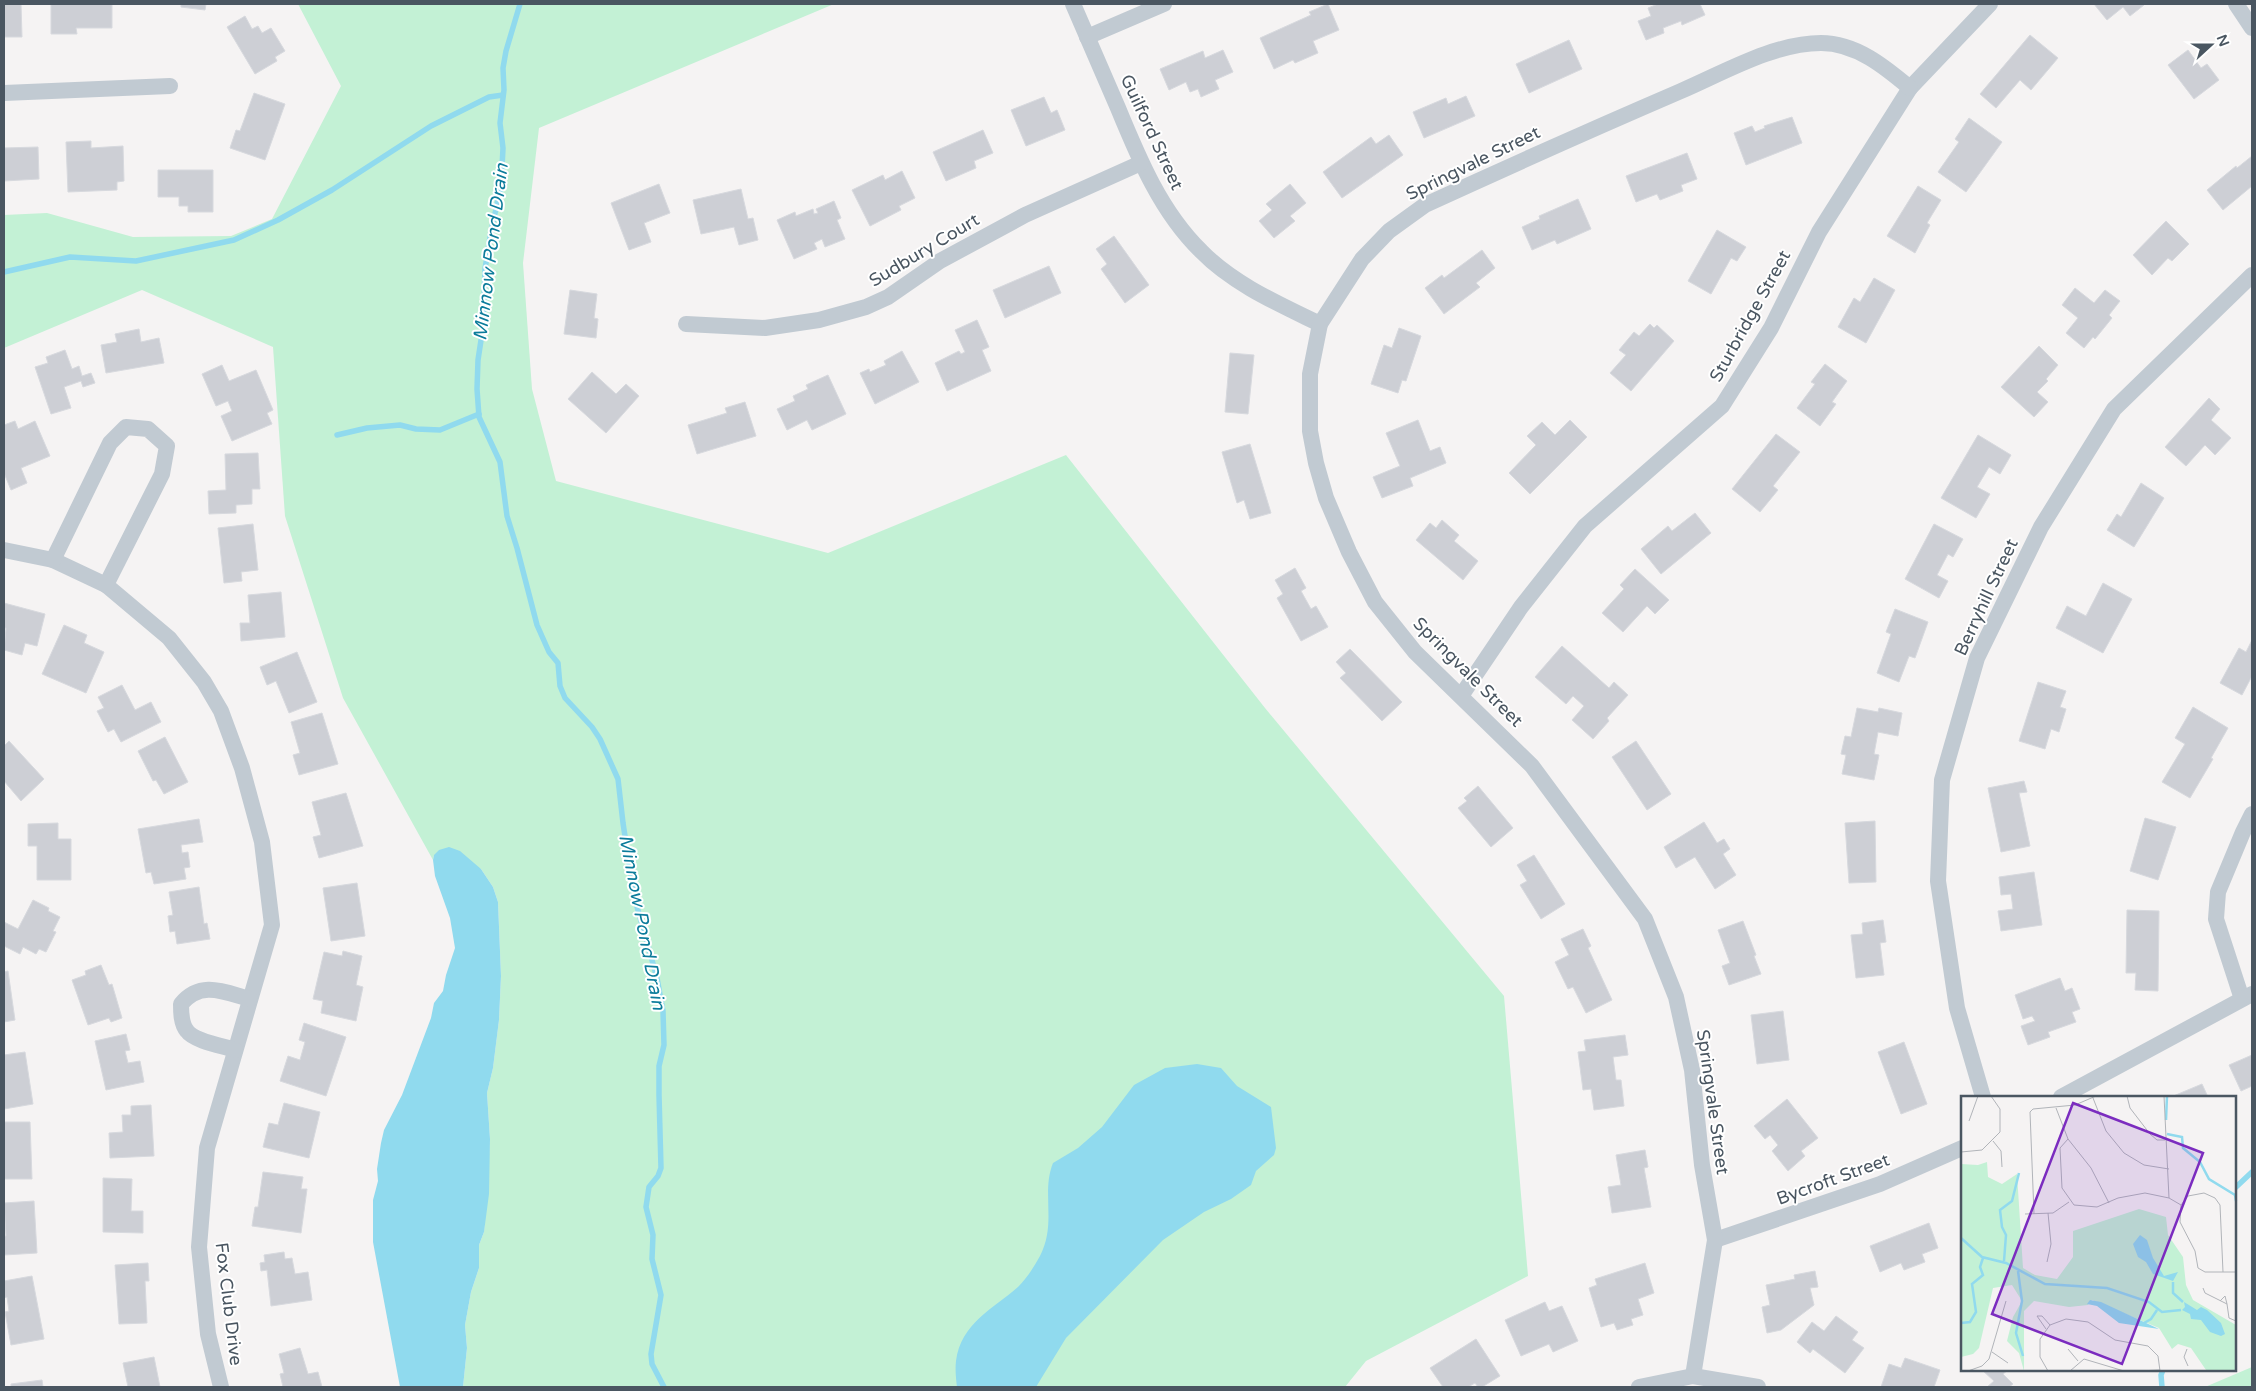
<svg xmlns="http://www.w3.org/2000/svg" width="2256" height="1391" font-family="'Varela Round',sans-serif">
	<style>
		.green { fill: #c3f1d5 }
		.water { fill: #90daee }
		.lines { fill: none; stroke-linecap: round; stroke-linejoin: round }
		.stream { stroke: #90daee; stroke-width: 5.5 }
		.building { fill: #cdcfd5; stroke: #d7d9de }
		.minor { stroke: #c1cad2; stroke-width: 16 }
		.labels { text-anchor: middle; stroke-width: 4; stroke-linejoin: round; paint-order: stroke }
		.street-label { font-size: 18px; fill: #4a5661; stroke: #fff }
		.water-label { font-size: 19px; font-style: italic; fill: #0c7c9b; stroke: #fff }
		.inset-river { fill: none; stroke: #90daee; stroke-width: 2.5 }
		.inset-road { fill: none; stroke: #b1b4b9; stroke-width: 1 }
		.view { fill: #7b2cbf; fill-opacity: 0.15; stroke: #7b2cbf; stroke-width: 2.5 }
		.inset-edge { fill: none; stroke: #4a5661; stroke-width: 2.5 }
	</style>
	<rect width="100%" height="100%" fill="#f5f3f3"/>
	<g class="green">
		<path d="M298,4H834L539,128L523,263L532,389L556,481L828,553L1066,455L1265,708L1504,996L1528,1276L1366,1361L1345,1387H463L467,1348L465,1325L471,1292L479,1268V1245L484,1232L490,1139L487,1093L493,1068L499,1020L501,976L498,902L493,887L481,869L434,855L433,860L343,698L285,516L273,347L142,290L4,348V215L47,213L133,237L231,236L272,219L341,86Z"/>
		<path d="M2252,1367V1387H2205Z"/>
	</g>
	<g class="water">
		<path d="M449,847L460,851L481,869L493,887L498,902L501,976L499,1020L493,1068L487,1093L490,1139L489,1194L484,1232L479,1245V1268L471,1292L465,1325L467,1348L463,1387H400L373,1242V1200L378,1181L377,1169L381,1143L384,1130L402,1095L431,1018L434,1003L443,991L446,975L455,948L450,918L435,876L433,860L434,855L439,850Z"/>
		<path d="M1197,1064L1221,1068L1237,1086L1271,1107L1276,1148L1274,1155L1256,1171L1251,1185L1231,1199L1204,1212L1163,1240L1066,1338L1036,1387H957C956,1379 955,1369 956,1361C961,1323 993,1309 1018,1287C1027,1278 1034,1267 1040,1256C1057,1223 1041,1193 1053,1163L1078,1148L1102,1127L1134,1085L1165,1068Z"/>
	</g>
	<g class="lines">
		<g class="stream">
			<path d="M520,4L506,51L503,68L504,90L500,123L503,148L501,187L491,231L485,269L483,327L478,360L477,389L479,417L500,462L507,516L517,548L537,625L549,652L558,663L560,686L565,698L592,727L600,739L618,779L623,823L634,896L657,978L663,1011L664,1045L659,1066V1095L661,1168L658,1176L649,1187L646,1207L653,1235L652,1259L661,1295L651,1354L652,1364L664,1387"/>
			<path d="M4,272L70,257L136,261L234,240L278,220L332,190L431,126L489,97L503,95"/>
			<path d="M337,435L367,428L400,425L416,429L440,430L479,414"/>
			<path d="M2235,1188L2252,1172"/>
			<path d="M2162,1387L2161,1375L2163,1370"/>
		</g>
	</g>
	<g class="building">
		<path d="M4,4H21L22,37H4Z"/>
		<path d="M51,4H112V28H76L77,34H51Z"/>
		<path d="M181,4H206L205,10L181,7Z"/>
		<path d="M1328,4L1339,30L1313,41L1318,53L1295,63L1293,60L1274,69L1260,38L1311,15L1309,12Z"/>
		<path d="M1658,4H1700L1705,15L1682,25L1681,21L1663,28L1664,33L1646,40L1638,21L1651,16L1648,8Z"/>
		<path d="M2094,4H2143L2144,5L2130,16L2123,7L2107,20Z"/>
		<path d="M245,16L252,29L258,26L262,33L271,28L285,51L275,57L277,61L255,74L227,27Z"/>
		<path d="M2030,35L2058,58L2031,90L2020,80L1996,108L1980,94Z"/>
		<path d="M1569,40L1582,69L1529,93L1516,64Z"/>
		<path d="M1223,50L1233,72L1215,80L1219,89L1201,97L1198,89L1190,92L1186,82L1169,90L1160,69L1203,51L1205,58Z"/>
		<path d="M2188,50L2201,68L2207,64L2219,80L2194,99L2168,65Z"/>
		<path d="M254,93L285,104L265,160L230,148L236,130L240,131Z"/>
		<path d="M1466,96L1475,116L1424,138L1413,112L1446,98L1448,104Z"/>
		<path d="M1044,97L1051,113L1057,110L1065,130L1026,146L1011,110Z"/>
		<path d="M1792,117L1802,143L1746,165L1734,133L1752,126L1755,132L1765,128L1764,126Z"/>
		<path d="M1969,118L2002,142L1966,192L1938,172L1959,142L1955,139Z"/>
		<path d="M983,130L993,153L974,161L976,168L946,181L933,152Z"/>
		<path d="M1389,135L1403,155L1342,198L1323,172L1371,137L1376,144Z"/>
		<path d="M91,141V148L123,146L124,181L117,182V190L68,192L66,142Z"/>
		<path d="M38,147L39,179L4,181V148Z"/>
		<path d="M1687,153L1697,179L1681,185L1683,191L1660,200L1657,194L1636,202L1626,176Z"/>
		<path d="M2252,156V186L2223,210L2207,190L2236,166L2237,168Z"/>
		<path d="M158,170H213V212H188V206H179V197H158Z"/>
		<path d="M902,171L915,198L899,206L901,210L870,226L852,190L883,175L885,180Z"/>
		<path d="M659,184L670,213L644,223L651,242L629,250L611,203Z"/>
		<path d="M1290,184L1306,203L1290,216L1295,221L1274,238L1259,221L1272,210L1266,204Z"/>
		<path d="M1918,186L1941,200L1927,223L1930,225L1915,253L1887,236Z"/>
		<path d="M741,189L748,219L753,218L758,240L739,245L734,227L701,234L693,200Z"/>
		<path d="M1578,199L1591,229L1557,244L1555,240L1532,250L1522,227L1540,219L1539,216Z"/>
		<path d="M834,201L841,218L837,220L845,239L825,247L822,239L814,243L817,249L794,259L777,220L795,212L796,216L813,209L814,214L818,213L816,209Z"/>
		<path d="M2166,221L2189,244L2172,261L2168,258L2152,275L2133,255Z"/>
		<path d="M1717,230L1746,247L1737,261L1731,258L1711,294L1688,281Z"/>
		<path d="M1114,236L1149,285L1125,303L1101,269L1107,264L1096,249Z"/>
		<path d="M1482,250L1495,268L1476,283L1480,287L1444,314L1425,288L1442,275L1444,278Z"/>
		<path d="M1049,266L1061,293L1005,318L993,290Z"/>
		<path d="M1874,278L1895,290L1866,343L1838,327L1854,298L1860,302Z"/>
		<path d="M2075,288L2094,303L2105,290L2120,301L2109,315L2112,318L2095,339L2093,337L2084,348L2066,333L2078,318L2062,305Z"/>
		<path d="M570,290L597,294L594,318L598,319L596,338L564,334Z"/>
		<path d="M977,320L989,347L982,350L991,371L947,391L935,363L959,351L961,354L965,352L955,330Z"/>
		<path d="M1650,324L1654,328L1657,325L1674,341L1631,391L1610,373L1626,355L1619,350L1634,332L1639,336Z"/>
		<path d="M1399,328L1421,336L1406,381L1402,380L1398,393L1371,384L1384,345L1392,348Z"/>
		<path d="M139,329L141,342L159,338L164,363L106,373L101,345L117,342L115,334Z"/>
		<path d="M2039,346L2058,365L2046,379L2048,381L2037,392L2048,402L2034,417L2001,387Z"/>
		<path d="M65,350L72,369L79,366L82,376L91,373L95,383L83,387L81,381L64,387L71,408L51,414L35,367L48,363L46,357Z"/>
		<path d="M902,351L919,382L875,404L860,373L869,369L870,372L886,365L884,361Z"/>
		<path d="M1230,353L1254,355L1248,414L1225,412Z"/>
		<path d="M1825,364L1847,381L1832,402L1836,404L1820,426L1797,408L1815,384L1811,382Z"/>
		<path d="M222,365L229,381L256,370L273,410L267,413L272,424L232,441L221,416L232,411L228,401L216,406L202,374Z"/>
		<path d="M592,372L616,394L626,384L639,396L606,433L568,399Z"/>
		<path d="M828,375L846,414L812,430L807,420L787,430L777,409L795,401L793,396L808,389L806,385Z"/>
		<path d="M2209,398L2220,409L2211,420L2231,438L2215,455L2205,445L2186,466L2165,447Z"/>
		<path d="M745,402L756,436L697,454L688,425L727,413L725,408Z"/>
		<path d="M1418,420L1430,451L1440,447L1446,463L1410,478L1413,486L1382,498L1373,477L1400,466L1386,433Z"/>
		<path d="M1570,420L1587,437L1530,494L1509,473L1536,445L1527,436L1542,422L1555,435Z"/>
		<path d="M15,421L18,429L35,421L50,456L21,468L27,483L11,490L4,473V425Z"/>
		<path d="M1776,434L1800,452L1773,486L1778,490L1760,512L1732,489Z"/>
		<path d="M1978,435L2011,455L2000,474L1989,467L1977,487L1990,494L1976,518L1941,498Z"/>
		<path d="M1250,444L1271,513L1250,519L1244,500L1237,503L1222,452Z"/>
		<path d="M258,453L260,489H252V504L236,505V513L209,514L208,491L226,490L225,454Z"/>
		<path d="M2141,483L2164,498L2134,547L2107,530L2117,514L2121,517Z"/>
		<path d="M1695,513L1711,533L1661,574L1641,549L1668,526L1672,531Z"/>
		<path d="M1442,520L1459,535L1454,541L1478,561L1463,580L1416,540L1430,523L1436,528Z"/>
		<path d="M253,524L258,570L241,572L242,581L224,583L218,528Z"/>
		<path d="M1934,524L1963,539L1953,557L1948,554L1937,575L1948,581L1939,598L1905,579Z"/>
		<path d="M1295,568L1306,588L1301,591L1311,609L1316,606L1328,627L1301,641L1277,598L1283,594L1275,580Z"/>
		<path d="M1635,569L1669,600L1655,614L1647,606L1623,632L1602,613L1624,589L1620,585Z"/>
		<path d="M2103,583L2132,599L2103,653L2056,628L2067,606L2086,616Z"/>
		<path d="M281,592L285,637L241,641L240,623H250L248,595Z"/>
		<path d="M4,603L45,614L37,646L25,643L22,655L4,650L6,628H4Z"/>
		<path d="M1895,609L1928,622L1915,658L1909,656L1899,682L1877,673L1891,634L1886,632Z"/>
		<path d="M64,625L87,635L84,643L104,652L86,693L42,674Z"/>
		<path d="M2252,640V676L2242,695L2220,683L2239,648L2246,652Z"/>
		<path d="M1562,646L1609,688L1614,682L1628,695L1607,718L1609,721L1593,739L1572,720L1584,706L1573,696L1566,704L1535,677Z"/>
		<path d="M1350,649L1402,702L1382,721L1340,678L1346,673L1336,662Z"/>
		<path d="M297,652L317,702L289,713L276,681L267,685L260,667Z"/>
		<path d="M2038,682L2066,691L2060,707L2066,709L2059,732L2051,729L2045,749L2019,741Z"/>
		<path d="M122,685L135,710L151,702L161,722L121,742L114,729L108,732L97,711L104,708L98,697Z"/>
		<path d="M2193,707L2228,728L2211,758L2213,759L2190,798L2162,782L2185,744L2175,738Z"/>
		<path d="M1857,708L1878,712L1879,708L1902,713L1898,736L1878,732L1874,754L1879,755L1874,780L1842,774L1846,755L1841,754L1845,736L1851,737Z"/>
		<path d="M322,713L338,764L299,775L293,755L300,753L291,722Z"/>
		<path d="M165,737L188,782L164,794L156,780L153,781L138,751Z"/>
		<path d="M9,741L44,779L21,801L4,781V746Z"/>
		<path d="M1636,741L1671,794L1647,810L1612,757Z"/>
		<path d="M2024,781L2027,792L2019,793L2030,846L2001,852L1988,788Z"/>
		<path d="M1478,786L1513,828L1491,847L1458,808L1467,801L1464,798Z"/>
		<path d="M346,793L363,846L319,858L313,837L321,835L312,802Z"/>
		<path d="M2145,818L2176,827L2158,880L2130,871Z"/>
		<path d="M199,819L203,842L181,845L182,853L188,852L190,867L184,868L186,879L154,884L151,872L146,873L138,829Z"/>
		<path d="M1875,821L1876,882L1849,883L1845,823Z"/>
		<path d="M1704,822L1717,843L1724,839L1730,849L1723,854L1736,875L1715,889L1695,857L1676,868L1664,847Z"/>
		<path d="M58,823V839H71V880H37V846H28V824Z"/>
		<path d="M1534,855L1565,904L1541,919L1520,885L1527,881L1517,865Z"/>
		<path d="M2034,872L2042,925L2001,931L1998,911L2013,909L2011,894L2001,895L1999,877Z"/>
		<path d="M357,883L365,936L331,941L323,888Z"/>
		<path d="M199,887L204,924L207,923L210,939L177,944L175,931L170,932L168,916L173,915L169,892Z"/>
		<path d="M33,900L49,908L48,911L60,917L53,931L56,932L46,952L39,949L36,954L23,947L20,954L4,946V922L18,929Z"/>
		<path d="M2127,910L2159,911L2158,991L2135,990L2136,973H2126Z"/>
		<path d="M1883,920L1886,942L1880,943L1884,975L1856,978L1851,935L1863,934L1862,923Z"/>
		<path d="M1743,921L1756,955L1754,956L1761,974L1729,985L1722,966L1730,963L1718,930Z"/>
		<path d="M1583,929L1591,946L1588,948L1612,1000L1586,1013L1573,987L1568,989L1555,962L1569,955L1561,939Z"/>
		<path d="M343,951L362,956L356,985L363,987L356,1021L321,1013L323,1001L313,999L324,952L342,956Z"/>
		<path d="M101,965L109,985L112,984L122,1018L111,1022L109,1018L88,1025L72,980L86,975L85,971Z"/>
		<path d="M8,971L15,1020L4,1022V972Z"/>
		<path d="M2060,978L2065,991L2072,988L2080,1009L2072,1012L2076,1022L2048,1032L2050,1037L2028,1045L2021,1026L2035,1021L2032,1016L2023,1019L2015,995Z"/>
		<path d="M1783,1011L1789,1060L1757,1064L1751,1015Z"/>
		<path d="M304,1023L346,1037L326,1096L280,1081L288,1056L300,1060L305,1042L299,1040Z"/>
		<path d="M126,1034L130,1050L125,1051L128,1063L140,1061L144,1082L106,1090L95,1041Z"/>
		<path d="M1625,1035L1628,1055L1613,1057L1616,1080H1621L1624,1106L1594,1110L1591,1089L1583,1090L1578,1052L1586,1051L1584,1040Z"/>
		<path d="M1904,1042L1927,1104L1901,1114L1878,1052Z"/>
		<path d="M25,1052L33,1104L4,1109V1055Z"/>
		<path d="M2252,1055V1086L2241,1091L2229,1065Z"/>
		<path d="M2202,1084L2208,1097H2171Z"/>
		<path d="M1787,1099L1818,1138L1801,1151L1805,1156L1788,1171L1772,1151L1778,1145L1770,1135L1765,1139L1754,1126Z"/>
		<path d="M284,1103L320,1112L309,1158L263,1147L269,1123L278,1125Z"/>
		<path d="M151,1105L154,1156L110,1158L109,1133L123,1132L122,1115H131V1106Z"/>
		<path d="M4,1122H30L32,1179H4Z"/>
		<path d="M1645,1150L1648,1167L1644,1168L1651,1207L1612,1213L1608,1187L1621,1185L1616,1155Z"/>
		<path d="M263,1172L303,1177L301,1189H307L301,1233L252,1226L255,1207H258Z"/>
		<path d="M103,1178L132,1179L131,1211H143V1233L103,1232Z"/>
		<path d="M34,1201L37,1253L4,1255V1236H6L4,1203Z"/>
		<path d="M1929,1223L1938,1248L1922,1254L1925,1262L1904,1270L1901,1263L1880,1272L1870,1246Z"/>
		<path d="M284,1252L285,1259L292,1258L295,1274L308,1272L312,1300L271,1306L267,1270L261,1271L260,1263L265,1262L264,1255Z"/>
		<path d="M148,1263L149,1281H145L147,1323L119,1324L115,1265Z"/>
		<path d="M1645,1263L1654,1293L1638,1299L1643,1315L1631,1319L1633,1325L1617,1330L1614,1323L1601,1327L1589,1288L1597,1285L1595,1279Z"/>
		<path d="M1815,1271L1818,1287L1810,1288L1814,1305L1781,1330L1767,1333L1762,1307L1770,1305L1766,1285L1795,1279L1794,1275Z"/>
		<path d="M32,1276L44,1339L11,1345L5,1312L9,1311L7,1297L4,1298V1281Z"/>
		<path d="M1545,1302L1549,1311L1562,1306L1578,1341L1553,1352L1549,1344L1521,1356L1505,1320Z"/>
		<path d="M1836,1316L1858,1332L1852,1340L1864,1348L1845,1373L1813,1349L1810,1353L1797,1342L1812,1322L1824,1331Z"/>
		<path d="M1476,1339L1500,1376L1482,1387H1478L1475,1383L1468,1387H1443L1430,1368Z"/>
		<path d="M300,1348L308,1374L318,1372L322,1387H283L280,1374L284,1373L279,1354Z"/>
		<path d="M154,1357L160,1387H128L123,1363Z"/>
		<path d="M1905,1358L1940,1370L1934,1387H1881L1889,1364L1901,1368Z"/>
		<path d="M1982,1370H2008L2003,1374L2013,1384L2009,1387H1987L1994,1381Z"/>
		<path d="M42,1380L43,1387H11V1384Z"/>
	</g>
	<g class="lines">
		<g class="minor">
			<path d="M1073,4C1088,38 1103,73 1118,108C1139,159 1161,212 1201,251C1233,284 1279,304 1320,324"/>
			<path d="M2236,4L2252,28"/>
			<path d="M1087,37L1164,4"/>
			<path d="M4,93L170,86"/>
			<path d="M686,324L765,328L819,320L866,307L888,297L940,261L1025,215L1141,163"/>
			<path d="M4,550L53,560L106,585L169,638L204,682L221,711L242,768L262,842L272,925L207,1148L199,1247L208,1334L221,1387"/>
			<path d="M53,560L110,443L126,427L148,429L167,446L162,474L106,585"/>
			<path d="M1461,696L1521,607L1585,526L1722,406L1771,328L1819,232L1910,88L1990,4"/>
			<path d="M2242,999L2216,919L2218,892L2243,832L2252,814"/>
			<path d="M235,1050C223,1046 194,1041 187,1031C181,1024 181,1012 181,1004C201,980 224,992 250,999"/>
			<path d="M1983,1097L1957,1008L1938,881L1942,780L1977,658L2041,527L2114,409L2252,275"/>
			<path d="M2061,1097L2252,994"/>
			<path d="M1715,1240L1880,1184L1962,1148"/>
			<path d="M1693,1376L1715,1240L1702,1165L1692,1070L1676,997L1645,919L1532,766L1415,652L1375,602L1349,552L1326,498L1316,463L1310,431V374L1320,324L1362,259L1389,231L1425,205C1510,166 1595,128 1681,91C1723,73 1774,43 1821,43C1856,43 1885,67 1910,88"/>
			<path d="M1639,1387L1693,1376L1758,1387"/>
		</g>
	</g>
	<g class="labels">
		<g class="street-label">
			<text transform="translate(1152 132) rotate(65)" y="6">Guilford Street</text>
			<text transform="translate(1473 163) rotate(-26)" y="6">Springvale Street</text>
			<text transform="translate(924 250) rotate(-31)" y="6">Sudbury Court</text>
			<text transform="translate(1750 316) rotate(-61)" y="6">Sturbridge Street</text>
			<text transform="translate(1986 597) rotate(-65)" y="6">Berryhill Street</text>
			<text transform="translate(1468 672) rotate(45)" y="6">Springvale Street</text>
			<text transform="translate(1713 1102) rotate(82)" y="6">Springvale Street</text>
			<text transform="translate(1833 1179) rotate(-20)" y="6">Bycroft Street</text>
			<text transform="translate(229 1304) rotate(83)" y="6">Fox Club Drive</text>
		</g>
		<g class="water-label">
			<text transform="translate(490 252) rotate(-83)" y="7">Minnow Pond Drain</text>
			<text transform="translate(643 922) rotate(79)" y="7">Minnow Pond Drain</text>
		</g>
	</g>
	<g transform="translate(1961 1096)">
		<rect width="275" height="275" fill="#f5f3f3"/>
		<path d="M26,66L27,81L41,88L56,78L62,172L74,179L96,183L112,161V135L178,113L205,121L207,139L222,161L225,189L232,204L275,229V275L245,274L230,252L217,248L211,253L198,232L131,204L127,209L108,211L73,205L63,215V275L58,257L46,245L52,221L61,205L51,189L32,192L18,252L12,258L0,261V68L17,69Z" fill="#c3f1d5"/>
		<path d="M179,139L186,144L192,162L203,180L217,176L212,185L192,178L185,166L177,161L172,148ZM129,204L140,206L198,233L158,227L136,210L126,208ZM223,206L236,214L240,211L246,214L260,227L264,238L260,240L249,236L240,224L230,223L229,218L221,214L224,211Z" fill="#90daee"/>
		<path class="inset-river" d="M205,24L206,0M206,38L221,41L222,52L239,66L248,83L274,99L275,105M0,142L21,161L45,167L84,188L146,192L188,206L201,216L220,214M43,165L45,139L41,131L39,114L51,105L58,77M57,175L61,205L55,237L62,260M212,186V197L222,206M0,227L9,226L15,216L11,188L22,179L19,171L22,162M183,227L190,223L196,214"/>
		<path class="inset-road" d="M166,0L169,12L189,38L196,44H204M203,0L208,102M132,2L145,35L163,57L183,69L208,73M95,12L107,43L130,72L148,107M8,25L17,0M107,43L99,52L101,92L113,109L136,111L157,102L184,97L208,102L220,109M32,45L40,55L41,71M0,56L21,54L39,36V13L30,0M64,118L92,117L108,106M73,118L69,16L72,13L114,9L135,0M86,166L90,148L87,117M262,176L259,109L254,102L243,97L227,100L220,109L219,126L234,155L237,172L244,176H275M242,192L244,197L266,208L268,222L275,225M259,205L264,200L266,208M85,233L76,220H81L89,229M107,253L117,265M226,253L223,261L227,270M31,256L47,267M7,275L21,270L28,263L45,205M87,275L79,261V243L89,229L105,223L127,226L154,244L187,250L197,260L199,275M109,275L123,263L163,275M177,275L199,274"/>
		<path class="view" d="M112,7L242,57L161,268L31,218Z"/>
		<rect width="275" height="275" class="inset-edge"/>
	</g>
	<rect width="2256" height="1391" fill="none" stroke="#4a5661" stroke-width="10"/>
	<g transform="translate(2211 45) rotate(69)" stroke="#ffffff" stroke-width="4" paint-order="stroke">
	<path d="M0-4L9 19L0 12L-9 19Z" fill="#4a5661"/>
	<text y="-8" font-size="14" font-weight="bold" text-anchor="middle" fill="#4a5661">N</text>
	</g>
</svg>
